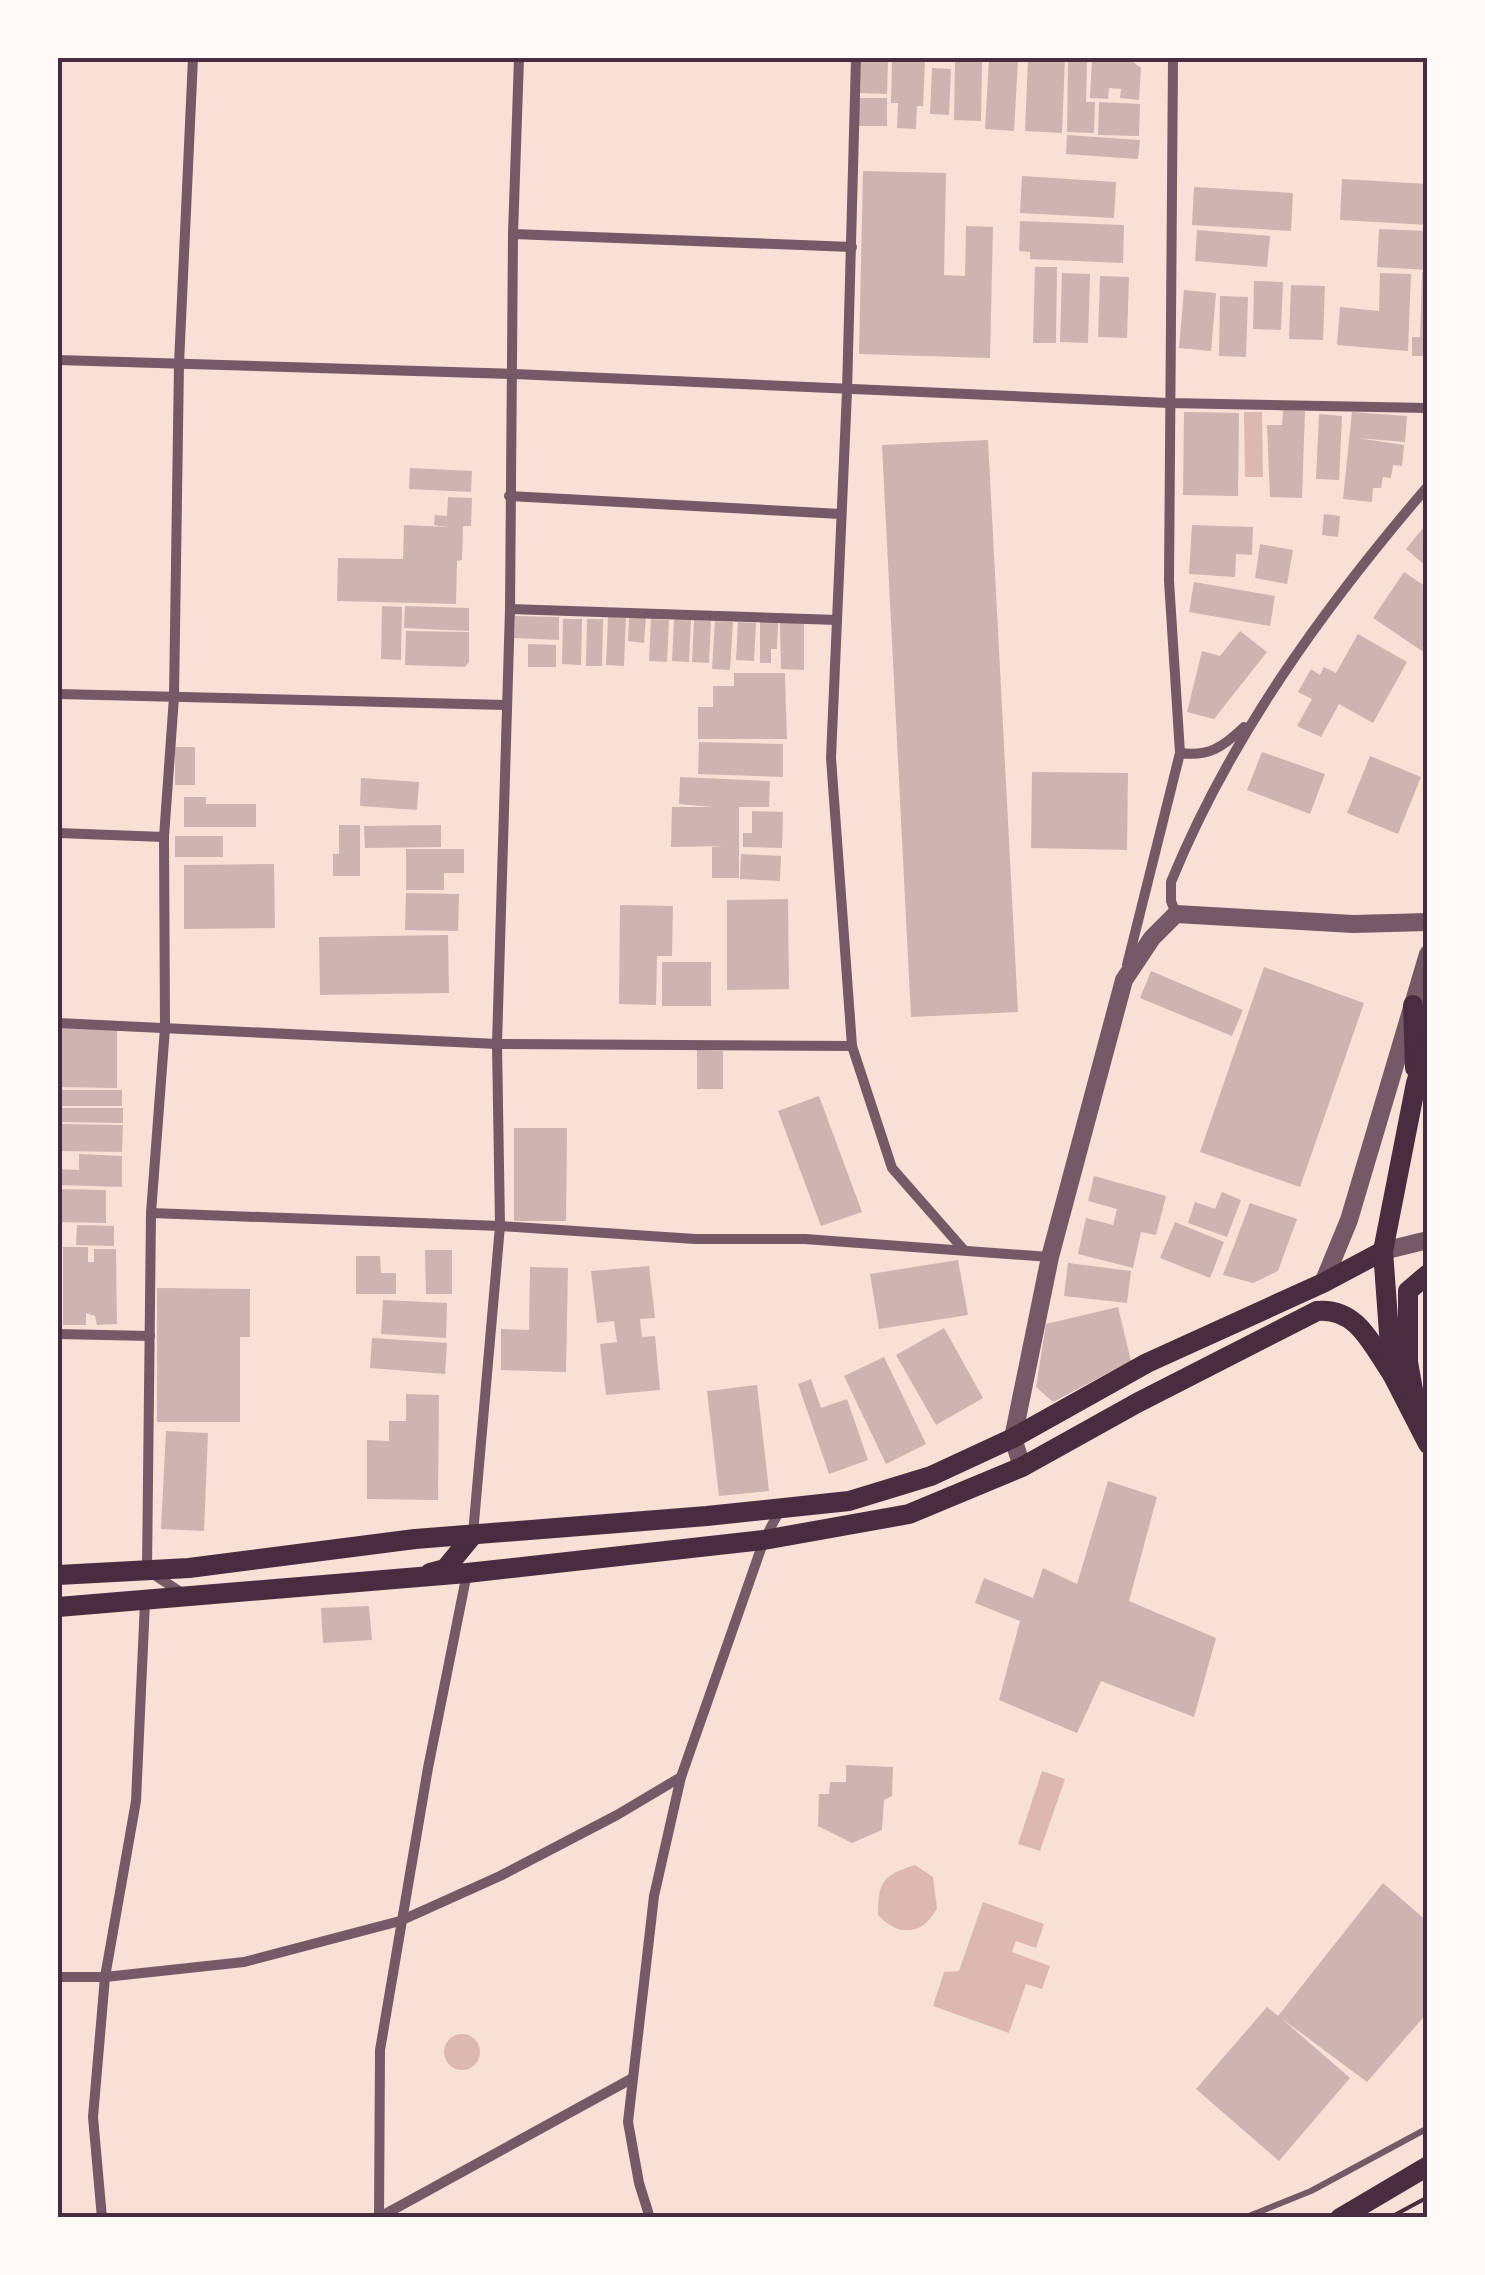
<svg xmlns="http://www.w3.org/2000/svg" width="1485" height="2275" font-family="Roboto,sans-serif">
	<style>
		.water { fill: #dcb8b0 }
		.building { fill: #ccb4b1 }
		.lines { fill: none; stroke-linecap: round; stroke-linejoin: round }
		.path { stroke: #4a2c40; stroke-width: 4 }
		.service { stroke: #755966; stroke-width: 6 }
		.minor { stroke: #755966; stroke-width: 10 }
		.tertiary { stroke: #755966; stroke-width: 18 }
		.secondary { stroke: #4a2c40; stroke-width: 20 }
		.primary { stroke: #4a2c40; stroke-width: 20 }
		.neatline { fill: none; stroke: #4a2c40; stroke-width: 4 }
	</style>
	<rect width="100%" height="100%" fill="#f7e1d7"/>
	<g class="water">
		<path d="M1244,412H1262L1263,477H1245Z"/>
		<path d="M1042,1771L1065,1779L1040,1851L1018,1844Z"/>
		<path d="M915,1865L933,1877L937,1908C923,1936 898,1937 878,1915C878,1881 883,1875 915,1865Z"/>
		<path d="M983,1902L1044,1924L1036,1948L1016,1941L1012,1952L1050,1966L1042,1989L1026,1984L1009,2033L933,2006L944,1972L959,1971Z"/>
		<circle cx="462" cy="2052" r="18"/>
	</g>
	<g class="building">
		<path d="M861,58L888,59L887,94L860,93Z"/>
		<path d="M989,58L1018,61L1014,131L985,129Z"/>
		<path d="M1028,58H1065L1062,133L1025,131Z"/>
		<path d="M1092,59L1133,62L1141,68L1139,100L1120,98L1121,89L1109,88L1108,99L1090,98Z"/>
		<path d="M892,60L925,61L923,106H917L916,129L897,128L898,103H891Z"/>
		<path d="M955,61L982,62L981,121L954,120Z"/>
		<path d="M1068,61H1087L1086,102H1095L1094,133L1067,132Z"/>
		<path d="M932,68L951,69L949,115L930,114Z"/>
		<rect x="859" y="98" width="28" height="28"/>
		<path d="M1099,102L1140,104L1139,136L1098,135Z"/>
		<path d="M1067,135L1140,140L1138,159L1066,154Z"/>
		<path d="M863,171L946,173L944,275L965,276L966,226L993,227L990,358L859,354Z"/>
		<path d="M1022,176L1116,182L1114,218L1020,213Z"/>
		<path d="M1342,179L1428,184V225L1340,220Z"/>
		<path d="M1194,187L1293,193L1291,231L1192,225Z"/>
		<path d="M1020,221L1124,225L1123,263L1030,259V252L1019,251Z"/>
		<path d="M1379,229L1428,231V270L1377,267Z"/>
		<path d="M1197,230L1270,236L1267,267L1195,261Z"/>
		<path d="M1035,267H1057L1056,343H1033Z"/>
		<path d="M1422,272H1428V356H1412V337H1420Z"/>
		<path d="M1062,273L1090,274L1088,343L1060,342Z"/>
		<path d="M1380,273L1411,274L1408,351L1337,345L1340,307L1379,311Z"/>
		<path d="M1100,276L1129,277L1127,338L1098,337Z"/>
		<path d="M1254,281L1283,282L1281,330L1253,329Z"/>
		<path d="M1291,285L1325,286L1323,340L1289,339Z"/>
		<path d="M1184,290L1216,293L1211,351L1179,348Z"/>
		<path d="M1220,296L1248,297L1246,357L1219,356Z"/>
		<path d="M1283,410L1305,411L1302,498L1270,497L1267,425H1282Z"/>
		<path d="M1184,412L1239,413L1238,496L1183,495Z"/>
		<path d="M1352,412L1407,416L1405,442L1357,438L1404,445L1402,466L1393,465L1391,478L1383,477L1381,488H1373L1372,502L1343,499Z"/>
		<path d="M1319,414L1342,416L1339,480L1316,479Z"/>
		<path d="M988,440L1018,1012L911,1017L882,445Z"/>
		<path d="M410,468L472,471L471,492L409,489Z"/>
		<path d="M448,497L472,498L471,526H463L462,560L457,561L456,604L337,601L338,558L403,559L404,525L448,527L434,525L435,515L447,516Z"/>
		<path d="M1324,514L1340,516L1338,537L1322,535Z"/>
		<path d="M1192,525L1253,527L1252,555L1236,554L1235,577L1189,574Z"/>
		<path d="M1424,527L1428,529V568L1406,549Z"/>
		<path d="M1260,544L1293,550L1287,584L1255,578Z"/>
		<path d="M1404,572L1428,588V649L1425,653L1373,618Z"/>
		<path d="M1194,582L1275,596L1270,626L1189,612Z"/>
		<path d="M382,606L402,607L401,660L381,659Z"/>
		<path d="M405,606L469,608V631L404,628Z"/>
		<path d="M515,616L559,617V640L514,638Z"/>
		<path d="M629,616H646L644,643L628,641Z"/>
		<path d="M608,617L626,618L624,666L606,665Z"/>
		<path d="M563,619H582L581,665L562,664Z"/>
		<path d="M587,619H603L602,666H586Z"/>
		<path d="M651,619L669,620L667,662L649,661Z"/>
		<path d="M674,619L691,620L689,662L672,661Z"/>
		<path d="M694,620L711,621L709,663L692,662Z"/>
		<path d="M715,621L733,622L730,670L712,669Z"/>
		<path d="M760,621H778L777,649H771V663H760Z"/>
		<path d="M738,622L756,623L754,661L736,660Z"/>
		<path d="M780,622H804V670L781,669Z"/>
		<path d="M406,631L469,632V662L465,667L405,665Z"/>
		<path d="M1240,631L1267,652L1214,719L1187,712L1202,651L1220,656Z"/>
		<path d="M1358,634L1407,662L1373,723L1339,704L1321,737L1297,726L1312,699L1298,692L1311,669L1320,675L1324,667L1336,673Z"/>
		<path d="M528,644L556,645V667H528Z"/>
		<path d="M734,673H785L787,739H698V707H713V686H734Z"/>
		<path d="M699,742L783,744V777L698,774Z"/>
		<rect x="175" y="747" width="20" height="38"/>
		<path d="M1262,752L1325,774L1310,814L1247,790Z"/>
		<path d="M1370,756L1421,777L1398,834L1347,813Z"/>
		<path d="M1032,772L1128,773L1127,850L1031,848Z"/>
		<path d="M680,777L770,781L769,807H739V878H712V847L724,846L671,847L672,807H712L679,804Z"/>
		<path d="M361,778L419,782L417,810L360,806Z"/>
		<path d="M184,797H206V804H256V827H184Z"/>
		<path d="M752,811L783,812L782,848L743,847V833H752Z"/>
		<path d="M339,825H360V876H333V854H339Z"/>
		<path d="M441,825V847L365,848L364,826Z"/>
		<rect x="175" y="836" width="48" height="21"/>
		<path d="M406,849H464V873H444V890H406Z"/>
		<path d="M741,854L781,856L780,881L740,879Z"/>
		<path d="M274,864L275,928L184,929V865Z"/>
		<path d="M406,893L459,894L458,931L405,930Z"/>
		<path d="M788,899L789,989L727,990V900Z"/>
		<path d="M620,905L673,906L672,956H657L656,1005L619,1004Z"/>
		<path d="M448,935L449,993L320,995L319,937Z"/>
		<rect x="662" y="962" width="49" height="44"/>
		<path d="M1264,967L1364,1003L1300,1187L1200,1152Z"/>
		<path d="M1151,971L1243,1010L1232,1036L1140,998Z"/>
		<path d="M58,1028L117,1029V1088L58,1087Z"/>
		<path d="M697,1050L723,1051V1089H697Z"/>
		<rect x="60" y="1090" width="62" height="16"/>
		<path d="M819,1096L862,1212L821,1226L778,1111Z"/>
		<path d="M60,1108H123V1123L60,1122Z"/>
		<path d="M61,1124L123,1125L122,1152L60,1151Z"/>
		<path d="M514,1128H567L566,1221H514Z"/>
		<path d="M79,1154L122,1156V1187L58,1185V1169L79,1170Z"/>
		<path d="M1094,1176L1166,1196L1156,1235L1141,1232L1133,1268L1078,1254L1086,1218L1113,1225L1117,1209L1088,1201Z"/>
		<path d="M58,1189L106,1190V1223L58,1222Z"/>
		<path d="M1222,1192L1241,1200L1227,1237L1188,1223L1195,1202L1215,1209Z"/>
		<path d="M1250,1203L1297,1219L1278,1271L1253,1283L1223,1275Z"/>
		<path d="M1175,1222L1224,1242L1210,1278L1160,1258Z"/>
		<path d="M77,1225L114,1226V1246L76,1245Z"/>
		<path d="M63,1247H88V1262H94V1249H116L117,1324L97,1325L95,1316L86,1313V1325H63Z"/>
		<path d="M425,1250H452V1294H426Z"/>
		<path d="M356,1256H380L381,1273H396V1294H356Z"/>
		<path d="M958,1260L968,1315L879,1329L870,1274Z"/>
		<path d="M1068,1263L1131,1271L1127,1303L1064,1296Z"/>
		<path d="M649,1266L655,1318L640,1319L642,1337L655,1336L660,1390L606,1395L600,1344L617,1342L614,1321L597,1323L591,1271Z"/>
		<path d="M530,1267L568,1268L566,1372L501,1370V1329L529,1330Z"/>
		<path d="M157,1288L250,1289V1337H240V1422H157Z"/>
		<path d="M383,1300L447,1303L446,1338L381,1334Z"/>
		<path d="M1118,1307L1131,1361L1053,1402L1036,1387L1046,1324Z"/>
		<path d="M944,1328L983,1398L936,1425L896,1355Z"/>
		<path d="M372,1338L447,1343L445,1374L370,1368Z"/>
		<path d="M884,1357L926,1444L886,1464L844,1376Z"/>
		<path d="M811,1379L821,1408L847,1399L868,1460L829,1474L798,1384Z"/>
		<path d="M757,1385L769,1491L719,1496L707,1391Z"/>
		<path d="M406,1394L439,1395L438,1500L367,1499V1440L389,1441V1421H406Z"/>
		<path d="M166,1431L208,1433L204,1531L161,1529Z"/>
		<path d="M1108,1481L1157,1497L1129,1601L1216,1638L1194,1717L1101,1681L1077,1733L999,1700L1020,1621L975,1603L984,1578L1033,1598L1043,1568L1077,1584Z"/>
		<path d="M369,1606L372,1640L323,1643L321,1608Z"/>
		<path d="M846,1765L893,1767L892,1796L884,1800L882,1830L852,1843L818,1826L819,1794H829L830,1782H846Z"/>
		<path d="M1383,1883L1428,1922V2012L1367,2082L1281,2018L1350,2078L1279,2161L1196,2089L1267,2007L1278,2016Z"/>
	</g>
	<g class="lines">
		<path class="path" d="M1389,2218L1428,2197"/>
		<path class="service" d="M1244,2218L1311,2191L1428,2128"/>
		<g class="minor">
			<path d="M856,58L847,391L831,758L852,1046L892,1168L963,1249"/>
			<path d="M513,234L852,247"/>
			<path d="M58,360L514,374L1168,403L1428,408"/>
			<path d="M509,496L841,514"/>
			<path d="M510,609L837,620"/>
			<path d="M58,694L505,705"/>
			<path d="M1180,753C1209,757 1223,747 1244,727"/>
			<path d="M58,833L164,837"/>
			<path d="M1176,914L1171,901V882C1231,735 1325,606 1428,486"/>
			<path d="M1127,965L1180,753L1169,581L1173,58"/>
			<path d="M58,1023L497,1044L852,1046"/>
			<path d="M151,1213L500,1226L695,1239H805L1050,1257"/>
			<path d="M58,1334L150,1336"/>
			<path d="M473,1534L500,1226L497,1044L510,609L513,234L519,58"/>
			<path d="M185,1595L147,1570L151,1213L165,1028L164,837L174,697L179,364L193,58"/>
			<path d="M58,1977H105L244,1962L400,1921L500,1876L617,1815L681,1777"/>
			<path d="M102,2218L93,2117L105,1977L136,1801L145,1602"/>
			<path d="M378,2218L631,2079"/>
			<path d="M379,2218L380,2050L428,1768L467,1573"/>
			<path d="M650,2218L639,2183L628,2122L654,1896L681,1777L764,1540L780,1510"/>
		</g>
		<g class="tertiary">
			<path d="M1383,1251L1428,1240"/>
			<path d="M1323,1283L1349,1220L1428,954"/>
			<path d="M1022,1467L1013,1438L1050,1257L1124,980L1152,938L1176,914L1353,924L1428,922"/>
		</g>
		<g class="secondary">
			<path d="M430,1573L445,1569L473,1535"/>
			<path d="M58,1575L189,1568L415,1539L707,1516L849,1501L931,1476L1013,1438L1147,1363L1323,1283L1383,1251"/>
			<path d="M58,1607L467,1573L764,1540L909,1514L1022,1467L1137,1403L1317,1311C1357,1307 1372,1345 1392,1374"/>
			<path d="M1340,2218L1428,2166"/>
		</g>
		<g class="primary">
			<path d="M1413,1005L1415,1068"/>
			<path d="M1428,1045L1416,1083L1383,1251L1392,1374L1428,1444"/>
			<path d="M1416,1407L1408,1362V1291L1428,1274"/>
		</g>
	</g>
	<rect width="1485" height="2275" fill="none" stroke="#fffaf5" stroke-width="120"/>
	<rect x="60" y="60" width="1365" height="2155" class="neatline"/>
</svg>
